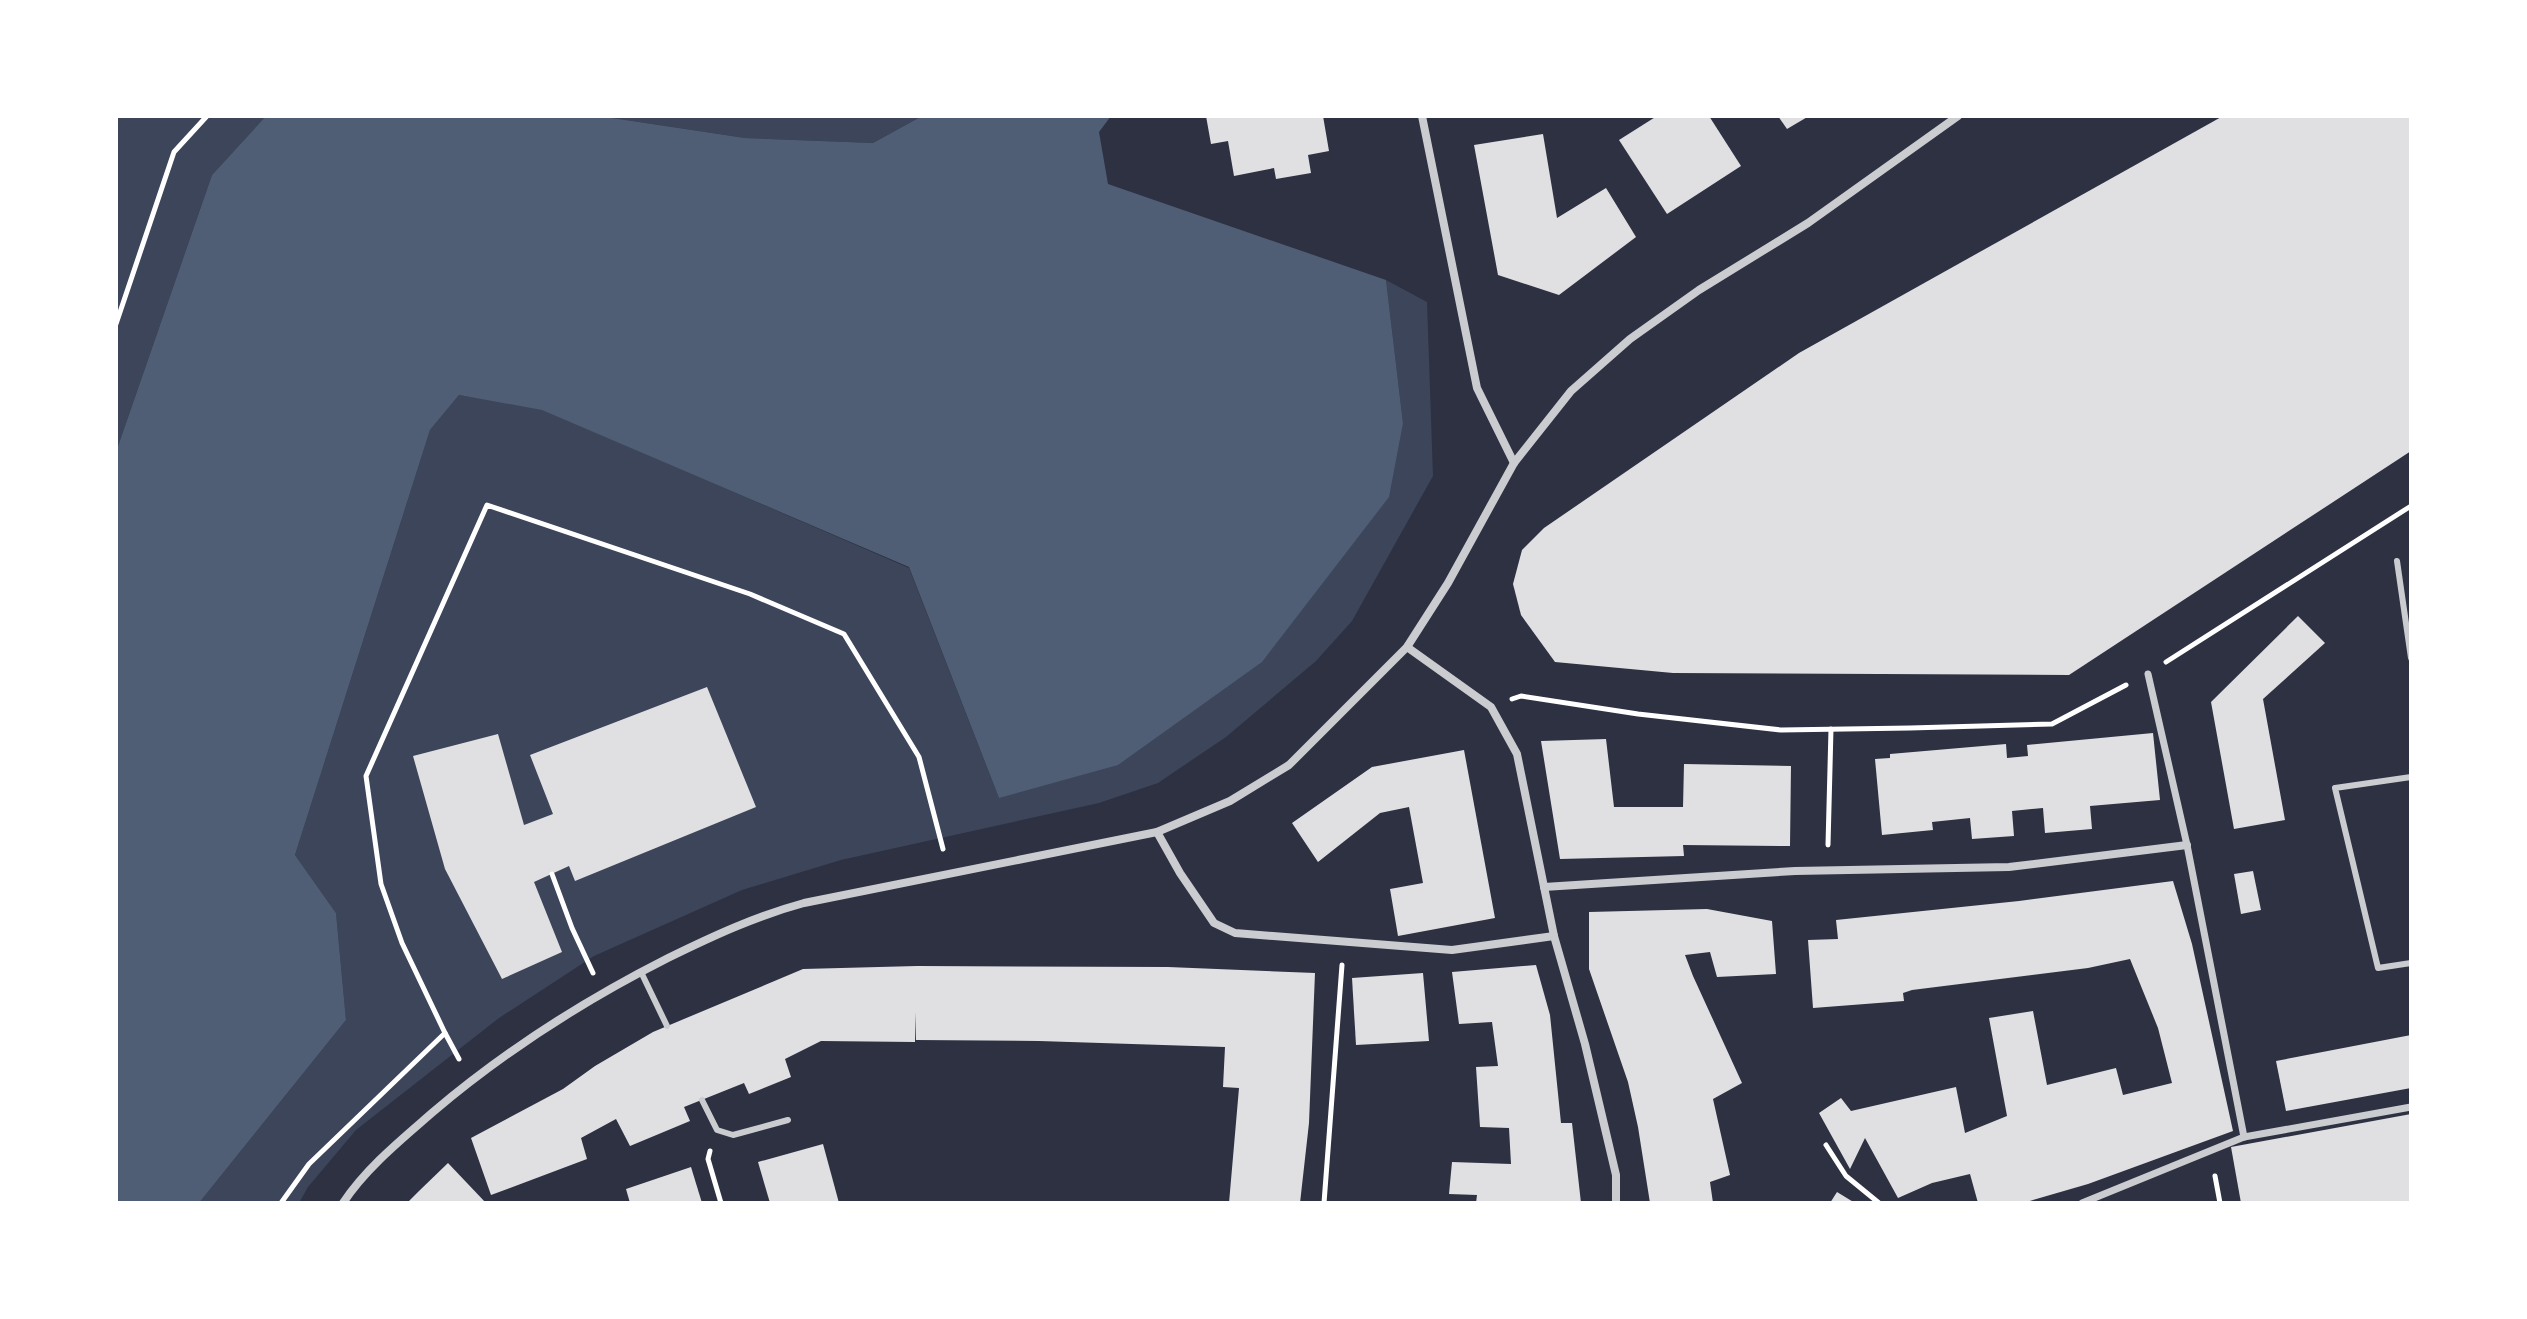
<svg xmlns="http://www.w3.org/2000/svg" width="2527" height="1319" font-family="Ubuntu,sans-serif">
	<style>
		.green { fill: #3c4559 }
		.water { fill: #4f5d75 }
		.building { fill: #e0e0e3 }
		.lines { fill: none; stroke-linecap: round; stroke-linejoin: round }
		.path { stroke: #fff; stroke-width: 5 }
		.service { stroke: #caccd0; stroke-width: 6 }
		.pedestrian { stroke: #caccd0; stroke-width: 7 }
		.minor { stroke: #caccd0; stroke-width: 8 }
	</style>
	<rect width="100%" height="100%" fill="#2d3142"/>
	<g class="green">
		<path d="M116,116H266L212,175L116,452Z"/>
		<path d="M599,116H922L873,143L745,138Z"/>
		<path d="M1386,280L1427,302L1433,476L1352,621L1316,661L1226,737L1158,783L1099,803L841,860L742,890L594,956L499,1018L356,1130L308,1187L299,1203H199L346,1020L336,913L295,855L430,430L459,395L542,409L909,568L999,798L1403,423Z"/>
	</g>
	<path class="water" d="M266,116H599L745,138L873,143L922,116H1111L1099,132L1108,184L1386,280L1403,423L1389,497L1262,662L1118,765L999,798L909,567L542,410L459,395L430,430L295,855L336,913L346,1020L199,1203H116V452L212,175Z"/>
	<g class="building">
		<path d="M1206,116H1323L1329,151L1308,155L1311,173L1276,179L1274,168L1234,176L1228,141L1211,144Z"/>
		<path d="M1657,116H1709L1741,166L1667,214L1619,140Z"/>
		<path d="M1778,116H1809L1787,129Z"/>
		<path d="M2223,116H2411V451L2069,675L1673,673L1555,662L1521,615L1513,584L1522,550L1544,528L1799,353Z"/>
		<path d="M1543,134L1557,218L1606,188L1636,237L1559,295L1498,275L1474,145Z"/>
		<path d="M2298,616L2325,643L2263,699L2285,820L2234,829L2211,702Z"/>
		<path d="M707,687L756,807L575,881L569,866L534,882L562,952L502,979L445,869L413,756L498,734L524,825L553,814L530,755Z"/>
		<path d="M2153,733L2160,800L2090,806L2092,829L2045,833L2043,808L2012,811L2014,836L1972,839L1970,818L1932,822L1933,830L1882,835L1875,759L1890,758V754L2006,744L2007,758L2028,756L2027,745Z"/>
		<path d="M1606,739L1614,807H1683L1684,764L1791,766L1790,846L1683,845L1684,856L1560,859L1541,741Z"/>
		<path d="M1464,750L1495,918L1398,936L1390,889L1423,883L1409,807L1380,813L1318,862L1292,823L1372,767Z"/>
		<path d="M2253,871L2261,910L2241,914L2234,874Z"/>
		<path d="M2173,881L2192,944L2233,1131L2088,1184L2023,1203H1978L1970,1174L1932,1183L1898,1198L1865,1138L1850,1169L1819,1113L1841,1098L1851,1111L1956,1087L1965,1133L2007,1116L1989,1018L2033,1011L2047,1085L2116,1068L2123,1095L2172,1083L2158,1028L2130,959L2088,968L1912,990L1903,993L1904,1001L1813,1008L1808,940L1838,939L1836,920L2019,901Z"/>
		<path d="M1707,909L1772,921L1776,974L1717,977L1710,952L1685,955L1693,976L1742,1083L1713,1099L1730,1175L1710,1182L1713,1203H1650L1638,1127L1628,1082L1589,969V912Z"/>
		<path d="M1536,965L1550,1015L1561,1123H1572L1581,1203H1476L1477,1195L1449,1194L1452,1162L1511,1164L1509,1128L1480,1127L1476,1067L1498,1066L1492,1022L1459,1024L1452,972Z"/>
		<path d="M917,966L1168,967L1315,973L1309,1123L1300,1203H1229L1239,1088L1223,1087L1225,1047L1039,1041L916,1040V1012L915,1042L821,1041L785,1059L791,1077L749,1094L744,1083L684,1107L690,1121L630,1146L616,1119L581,1138L587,1159L491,1195L471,1138L563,1089L595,1066L653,1032L803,969Z"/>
		<path d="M1423,973L1429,1041L1356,1045L1352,978Z"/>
		<path d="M2411,1035V1088L2286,1111L2276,1061Z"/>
		<path d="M2411,1114V1203H2241L2231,1147Z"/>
		<path d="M823,1144L839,1203H770L758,1162Z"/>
		<path d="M448,1163L486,1203H407L419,1191Z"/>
		<path d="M691,1167L702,1203H630L626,1189Z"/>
		<path d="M1837,1192L1855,1203H1830Z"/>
	</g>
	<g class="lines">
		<g class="path">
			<path d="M116,324L174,152L207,116"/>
			<path d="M2166,662L2411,506"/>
			<path d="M1512,699L1521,696L1638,714L1781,730L1910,728L2052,724L2126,685"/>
			<path d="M1828,845L1831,729"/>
			<path d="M552,874L572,928L593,973"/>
			<path d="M445,1033L402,943L381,884L366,776L487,505L750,594L844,634L919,757L943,849"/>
			<path d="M1826,1145L1846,1176L1879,1203"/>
			<path d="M710,1151L708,1159L721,1203"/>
			<path d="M2215,1176L2220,1203"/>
			<path d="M281,1203L309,1164L445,1033L459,1059"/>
			<path d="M1324,1203L1342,965"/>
		</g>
		<g class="service">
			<path d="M2397,561L2411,658"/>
			<path d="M2411,777L2335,788L2378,968L2411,963"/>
			<path d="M641,972L667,1026"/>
			<path d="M702,1100L717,1130L733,1135L788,1120"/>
		</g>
		<g class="pedestrian">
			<path d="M2148,674L2187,845L2244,1137"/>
			<path d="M2082,1203L2244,1137L2411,1107"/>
		</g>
		<g class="minor">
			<path d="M1422,116L1477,388L1514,463"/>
			<path d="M1407,647L1491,707L1517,754L1554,936L1585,1044L1616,1175V1203"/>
			<path d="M1157,832L1180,873L1214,923L1235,933L1452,950L1554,936"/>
			<path d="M1544,887L1795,871L2009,867L2187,845"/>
			<path d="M343,1203C366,1168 402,1139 433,1112C506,1050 583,1001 668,958C713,936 756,916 804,903L1157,832L1230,801L1289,765L1407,647L1448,583L1514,463L1571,391L1630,339L1699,290L1808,223L1958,116"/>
		</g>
	</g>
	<rect width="2527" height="1319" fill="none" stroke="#ffffff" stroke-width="236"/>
</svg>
